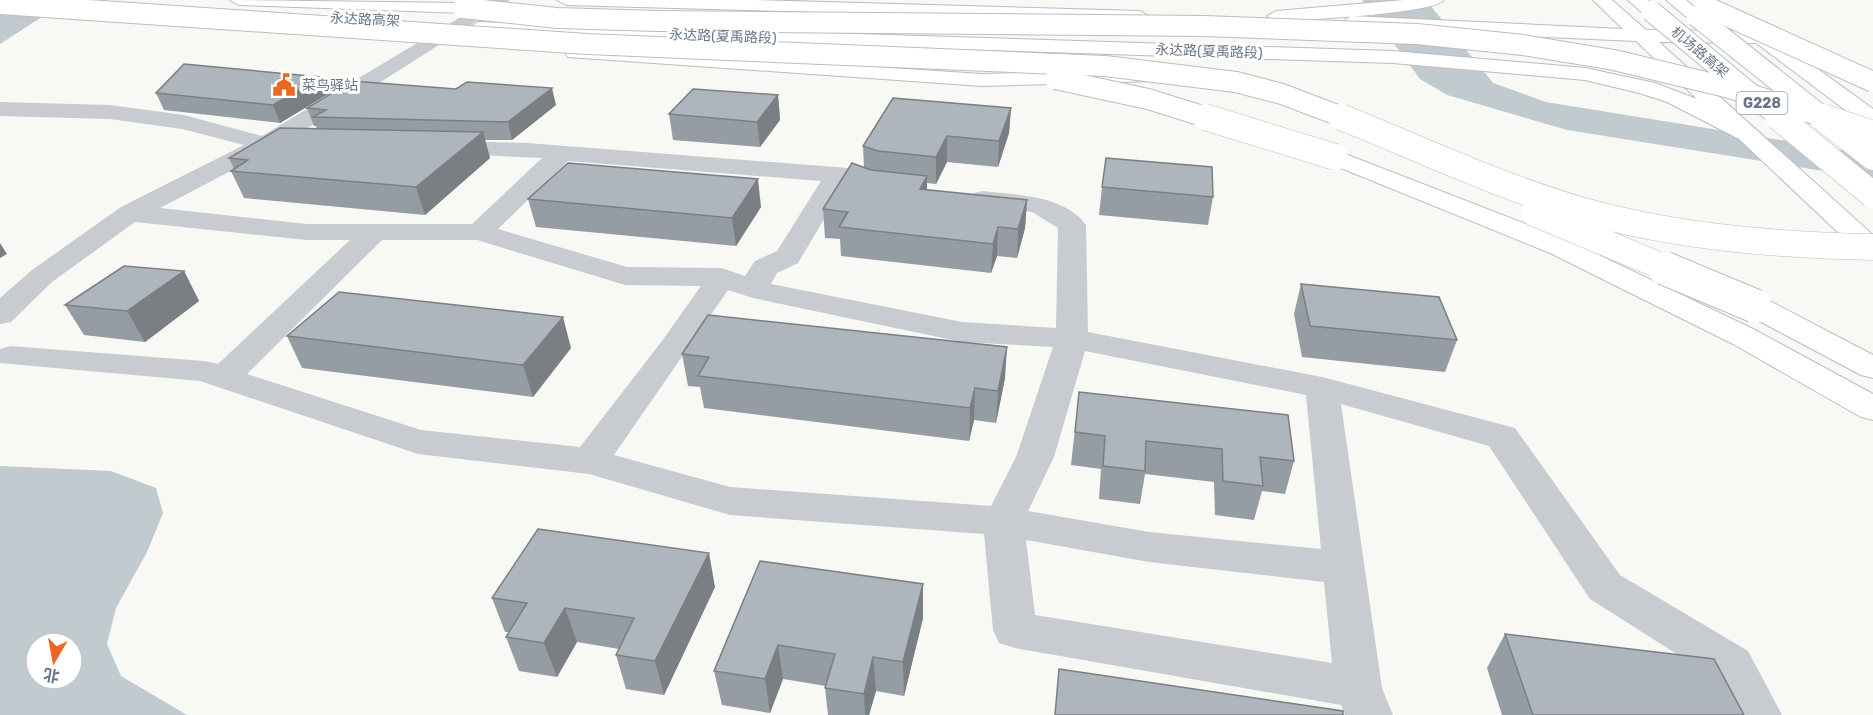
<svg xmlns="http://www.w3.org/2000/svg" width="1873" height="715" font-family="Rubik,'Noto Sans SC',sans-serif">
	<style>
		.water { fill: #c0cacf; fill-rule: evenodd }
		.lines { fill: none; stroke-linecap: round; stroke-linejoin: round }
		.major-casing { stroke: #b9bcc1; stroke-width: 2 }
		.highway-casing { stroke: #babdc1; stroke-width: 2 }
		.minor { fill: #c8cbcf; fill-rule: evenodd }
		.major { fill: #fff; fill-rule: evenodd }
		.highway { fill: #fff; fill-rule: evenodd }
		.highway-bridge-far2-casing { stroke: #babdc1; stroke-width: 22; stroke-linecap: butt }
		.highway-bridge-far1-casing { stroke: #babdc1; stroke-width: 27; stroke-linecap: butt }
		.highway-bridge-casing { stroke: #babdc1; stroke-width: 35; stroke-linecap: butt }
		.highway-bridge-far2 { stroke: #fff; stroke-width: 20 }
		.highway-bridge-far1 { stroke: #fff; stroke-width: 26 }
		.highway-bridge { stroke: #fff; stroke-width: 33 }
		.wall { fill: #969ca3 }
		.shaded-wall { fill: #7a7f84 }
		.building { fill: #afb5bd; stroke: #7a7f84; stroke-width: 1.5 }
		.labels { text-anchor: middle; stroke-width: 6; stroke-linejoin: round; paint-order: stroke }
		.far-street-label { font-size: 14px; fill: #667588; stroke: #fff }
		.far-poi-label { font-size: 14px; fill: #667588; stroke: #fff; text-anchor: start }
		.shield { fill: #fff; stroke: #949eac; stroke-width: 1.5 }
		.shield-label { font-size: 14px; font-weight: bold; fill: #667588 }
	</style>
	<rect width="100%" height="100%" fill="#f8f8f5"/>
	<g class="water">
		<path d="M0,0H68L0,44Z"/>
		<path d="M1362,0H1426L1493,83L1546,102L1873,155V179L1567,130L1447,95L1420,79Z"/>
		<path d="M0,466L111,471L156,488L163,513L147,552L116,608L107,644L121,676L187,715H0ZM36,643H72V679H36Z"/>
	</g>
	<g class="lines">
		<g class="major-casing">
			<g id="major">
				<path d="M557,0H757L1140,11L1149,16L1140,21L566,5Z"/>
				<path d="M1593,0H1612L1646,30L1741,31L1733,23L1742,17L1749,19L1873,109V127L1865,125L1756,43L1659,42L1873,235V259L1863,256L1739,139L1667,102L1639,93L1585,80L1393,63L478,34L469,28L478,22L1393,51L1585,68L1655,83L1697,99L1636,41L1351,28L1342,22L1351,16L1623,29Z"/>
				<path d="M575,47L982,74L1152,69L1159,71L1162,75L1159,79L1152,81L982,86L568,57L565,53L568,49Z"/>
			</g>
		</g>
		<g class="highway-casing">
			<g id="highway">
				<path d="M230,0L463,3L472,8L463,13L239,5Z"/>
				<path d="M1404,0H1444C1433,14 1301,20 1276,21L1267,16L1276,11Z"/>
				<path d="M1628,0H1648L1660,11L1657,15H1645Z"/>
				<path d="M1666,0H1686L1705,16L1702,20H1690Z"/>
				<path d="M1335,150L1570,241L1755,330L1873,394V420L1861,417L1733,344L1550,253L1326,162L1323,157L1326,152Z"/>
				<path d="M1755,297L1766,299L1873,355V378L1861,375L1744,313L1740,306L1744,299Z"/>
			</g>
		</g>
		<path class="minor" d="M489,0H510L292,138L307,140L311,145L307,150L269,151L160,208L307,224H472L542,158L436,153L432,148L436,143L444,141L527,143L848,168L878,180L896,184L900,189L896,194C879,199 863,193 847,185L843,187L798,263L777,273L771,284L962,322L1056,328L1058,228L1032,212L974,205L970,199L974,193L983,191C1016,195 1065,195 1086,225L1088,332L1322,377L1515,428L1620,575L1748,651L1782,715H1733L1716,679L1590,599L1489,446L1341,404L1382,688L1393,715H1345L1341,705L1015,648L999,643L993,630L984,534L730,515L589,474L418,454L200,381L0,363V349L10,346L204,361L218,364L350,240H307L135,222L52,282L11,322L0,324V298L32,270L121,207L244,145L182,129L110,119L0,116V102L110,105L184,115L262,136ZM568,161L821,181L777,251L755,261L745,276L721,268L627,267L498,229ZM382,240H477L625,285L701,286L662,341L580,447L421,430L247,374ZM728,290L753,298L962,342L1053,347L1016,457L991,506L730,487L614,455ZM1085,351L1306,395L1321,549L1149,532L1028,511L1054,457ZM1026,540L1149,562L1324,582L1332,663L1035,615Z"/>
		<use href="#major" class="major"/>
		<use href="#highway" class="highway"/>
		<g class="highway-bridge-far2-casing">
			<g id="highway-bridge-far2">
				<path d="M0,4L587,44L1105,66L1236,82L1282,94L1345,118"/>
				<path d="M1705,6L1873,82"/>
				<path d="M463,8L557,18L658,21L1204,26L1417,34L1523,45L1614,60L1726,87L1827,118"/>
				<path d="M1651,11L1780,118"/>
				<path d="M1696,16L1824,118"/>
				<path d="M1055,79L1148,99L1209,118"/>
			</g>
		</g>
		<g class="highway-bridge-far1-casing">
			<g id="highway-bridge-far1">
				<path d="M1205,117L1335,157"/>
				<path d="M1341,117C1421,149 1500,187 1584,211C1678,237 1775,245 1873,247"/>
				<path d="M1778,117L1873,195"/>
				<path d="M1822,117L1873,157"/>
				<path d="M1823,117L1873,134"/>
				<path d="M1534,213L1668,269"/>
			</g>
		</g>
		<g class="highway-bridge-casing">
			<path id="highway-bridge" d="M1664,268L1755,306"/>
		</g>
		<use href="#highway-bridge-far2" class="highway-bridge-far2"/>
		<use href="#highway-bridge-far1" class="highway-bridge-far1"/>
		<use href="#highway-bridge" class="highway-bridge"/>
	</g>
	<g class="wall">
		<path d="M321,77L328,94L280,123L164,110L156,93Z"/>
		<path d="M778,95L780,120L760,147L673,140L669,114Z"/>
		<path d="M556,105L512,140H485L490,158L425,215L244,198L231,171L234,169L229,158L317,129L316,126H314L307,108Z"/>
		<path d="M1011,108L1009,133L998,167L947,162L936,184L927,183V190L1027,200L1025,228L1017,258L997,256L991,273L841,256L840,239L825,238L823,209L864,168L863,146Z"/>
		<path d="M1102,187L1213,197L1208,225L1099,215Z"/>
		<path d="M528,199L761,207L736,246L536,227Z"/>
		<path d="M184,271L199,301L145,342L84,335L65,305Z"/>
		<path d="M1301,284L1457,340L1445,372L1302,357L1294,314Z"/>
		<path d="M287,336L571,348L533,397L302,368Z"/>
		<path d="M682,354L1005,378L996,423L974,420L969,441L704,408L700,387L688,386Z"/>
		<path d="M1079,392L1294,461L1285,494L1262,491L1254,520L1215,515L1214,482L1145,474L1140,504L1099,499L1101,469L1071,465Z"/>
		<path d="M760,561L923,618L904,696L876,691L869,715H828L825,688L826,686L783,679L770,713L722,705L714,671Z"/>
		<path d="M715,587L664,695L626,689L616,655L619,649L577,642L557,677L519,671L506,637L509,632H505L492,598Z"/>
		<path d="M1505,634L1744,715H1502L1487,668Z"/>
	</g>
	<g class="shaded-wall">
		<path d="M321,77L328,94L280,123L273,105Z"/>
		<path d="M552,88L556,105L512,140L508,122Z"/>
		<path d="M778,95L780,120L760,147L757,122Z"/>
		<path d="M1011,108L1009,133L998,167L999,141Z"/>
		<path d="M483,132L490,158L425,215L416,187Z"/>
		<path d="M947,136V162L936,184V157Z"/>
		<path d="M927,176V203L920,189Z"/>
		<path d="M758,179L761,207L736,246L732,218Z"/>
		<path d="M1027,200L1025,228L1017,258L1018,229Z"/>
		<path d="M998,227L997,256L991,273L993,244Z"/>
		<path d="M0,243L7,254L0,258Z"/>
		<path d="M184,271L199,301L145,342L127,311Z"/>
		<path d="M563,317L571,348L533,397L523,365Z"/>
		<path d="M1007,347L1005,378L996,423L998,391Z"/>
		<path d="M975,388L974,420L969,441L970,408Z"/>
		<path d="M709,553L715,587L664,695L655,661Z"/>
		<path d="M923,584V618L904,696L903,662Z"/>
		<path d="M565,608L577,642L557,677L544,643Z"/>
		<path d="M778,645L783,679L770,713L765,679Z"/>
		<path d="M873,657L876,691L869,715H865L864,694Z"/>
	</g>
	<g class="building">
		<path d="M184,64L321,77L273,105L156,93Z"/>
		<path d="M352,81L456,89L467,82L552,88L508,122L313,117L326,110L307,108Z"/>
		<path d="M693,89L778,95L757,122L669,114Z"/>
		<path d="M893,98L1011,108L999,141L947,136L936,157L878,151L863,146Z"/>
		<path d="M280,128L483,132L416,187L231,171L248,160L229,158Z"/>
		<path d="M1106,158L1212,167L1213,197L1102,187Z"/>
		<path d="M568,163L758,179L732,218L528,199Z"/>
		<path d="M852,163L871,170L927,176L920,189L1027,200L1018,229L998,227L993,244L839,227L848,212L823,209Z"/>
		<path d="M124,266L184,271L127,311L65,305Z"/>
		<path d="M1301,284L1439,297L1457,340L1310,326Z"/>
		<path d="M339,292L563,317L523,365L287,336Z"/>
		<path d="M708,315L1007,347L998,391L975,388L970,408L698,376L709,357L682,354Z"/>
		<path d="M1079,392L1288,415L1294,461L1260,457L1263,486L1223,481L1222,449L1146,441L1145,471L1103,466L1105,436L1075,432Z"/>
		<path d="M538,529L709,553L655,661L616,655L634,618L565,608L544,643L506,637L527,603L492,598Z"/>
		<path d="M760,561L923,584L903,662L873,657L864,694L825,688L835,654L778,645L765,679L714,671Z"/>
		<path d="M1505,634L1714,659L1744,715H1533Z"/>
		<path d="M1059,669L1343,711V715H1055Z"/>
	</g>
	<defs>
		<g id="civic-bare" transform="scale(1.8)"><path d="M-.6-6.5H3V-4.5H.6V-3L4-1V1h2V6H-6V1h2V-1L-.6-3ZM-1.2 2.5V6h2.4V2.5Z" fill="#eb6722" stroke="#fff" stroke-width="2.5" paint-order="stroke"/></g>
	</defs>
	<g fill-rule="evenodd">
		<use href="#civic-bare" x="284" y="85"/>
	</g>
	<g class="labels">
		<g class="far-street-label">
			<text transform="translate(365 19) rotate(3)" y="5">永达路高架</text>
			<text transform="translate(723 36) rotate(2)" y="5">永达路(夏禹路段)</text>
			<text transform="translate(1209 51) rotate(2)" y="5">永达路(夏禹路段)</text>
			<text transform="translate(1700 52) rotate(40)" y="5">机场路高架</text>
		</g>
		<g class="far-poi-label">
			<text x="302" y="90">菜鸟驿站</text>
		</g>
		<rect class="shield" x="1736.5" y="92" width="51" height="22" rx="4.5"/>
		<g class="shield-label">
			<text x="1762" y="108">G228</text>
		</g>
	</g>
	<g transform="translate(54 661) rotate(190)"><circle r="28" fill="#ffffff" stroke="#c2c8cf" stroke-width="1.5"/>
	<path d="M0-4.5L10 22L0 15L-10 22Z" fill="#eb6722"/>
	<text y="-9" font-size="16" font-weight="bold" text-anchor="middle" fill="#667588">北</text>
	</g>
</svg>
